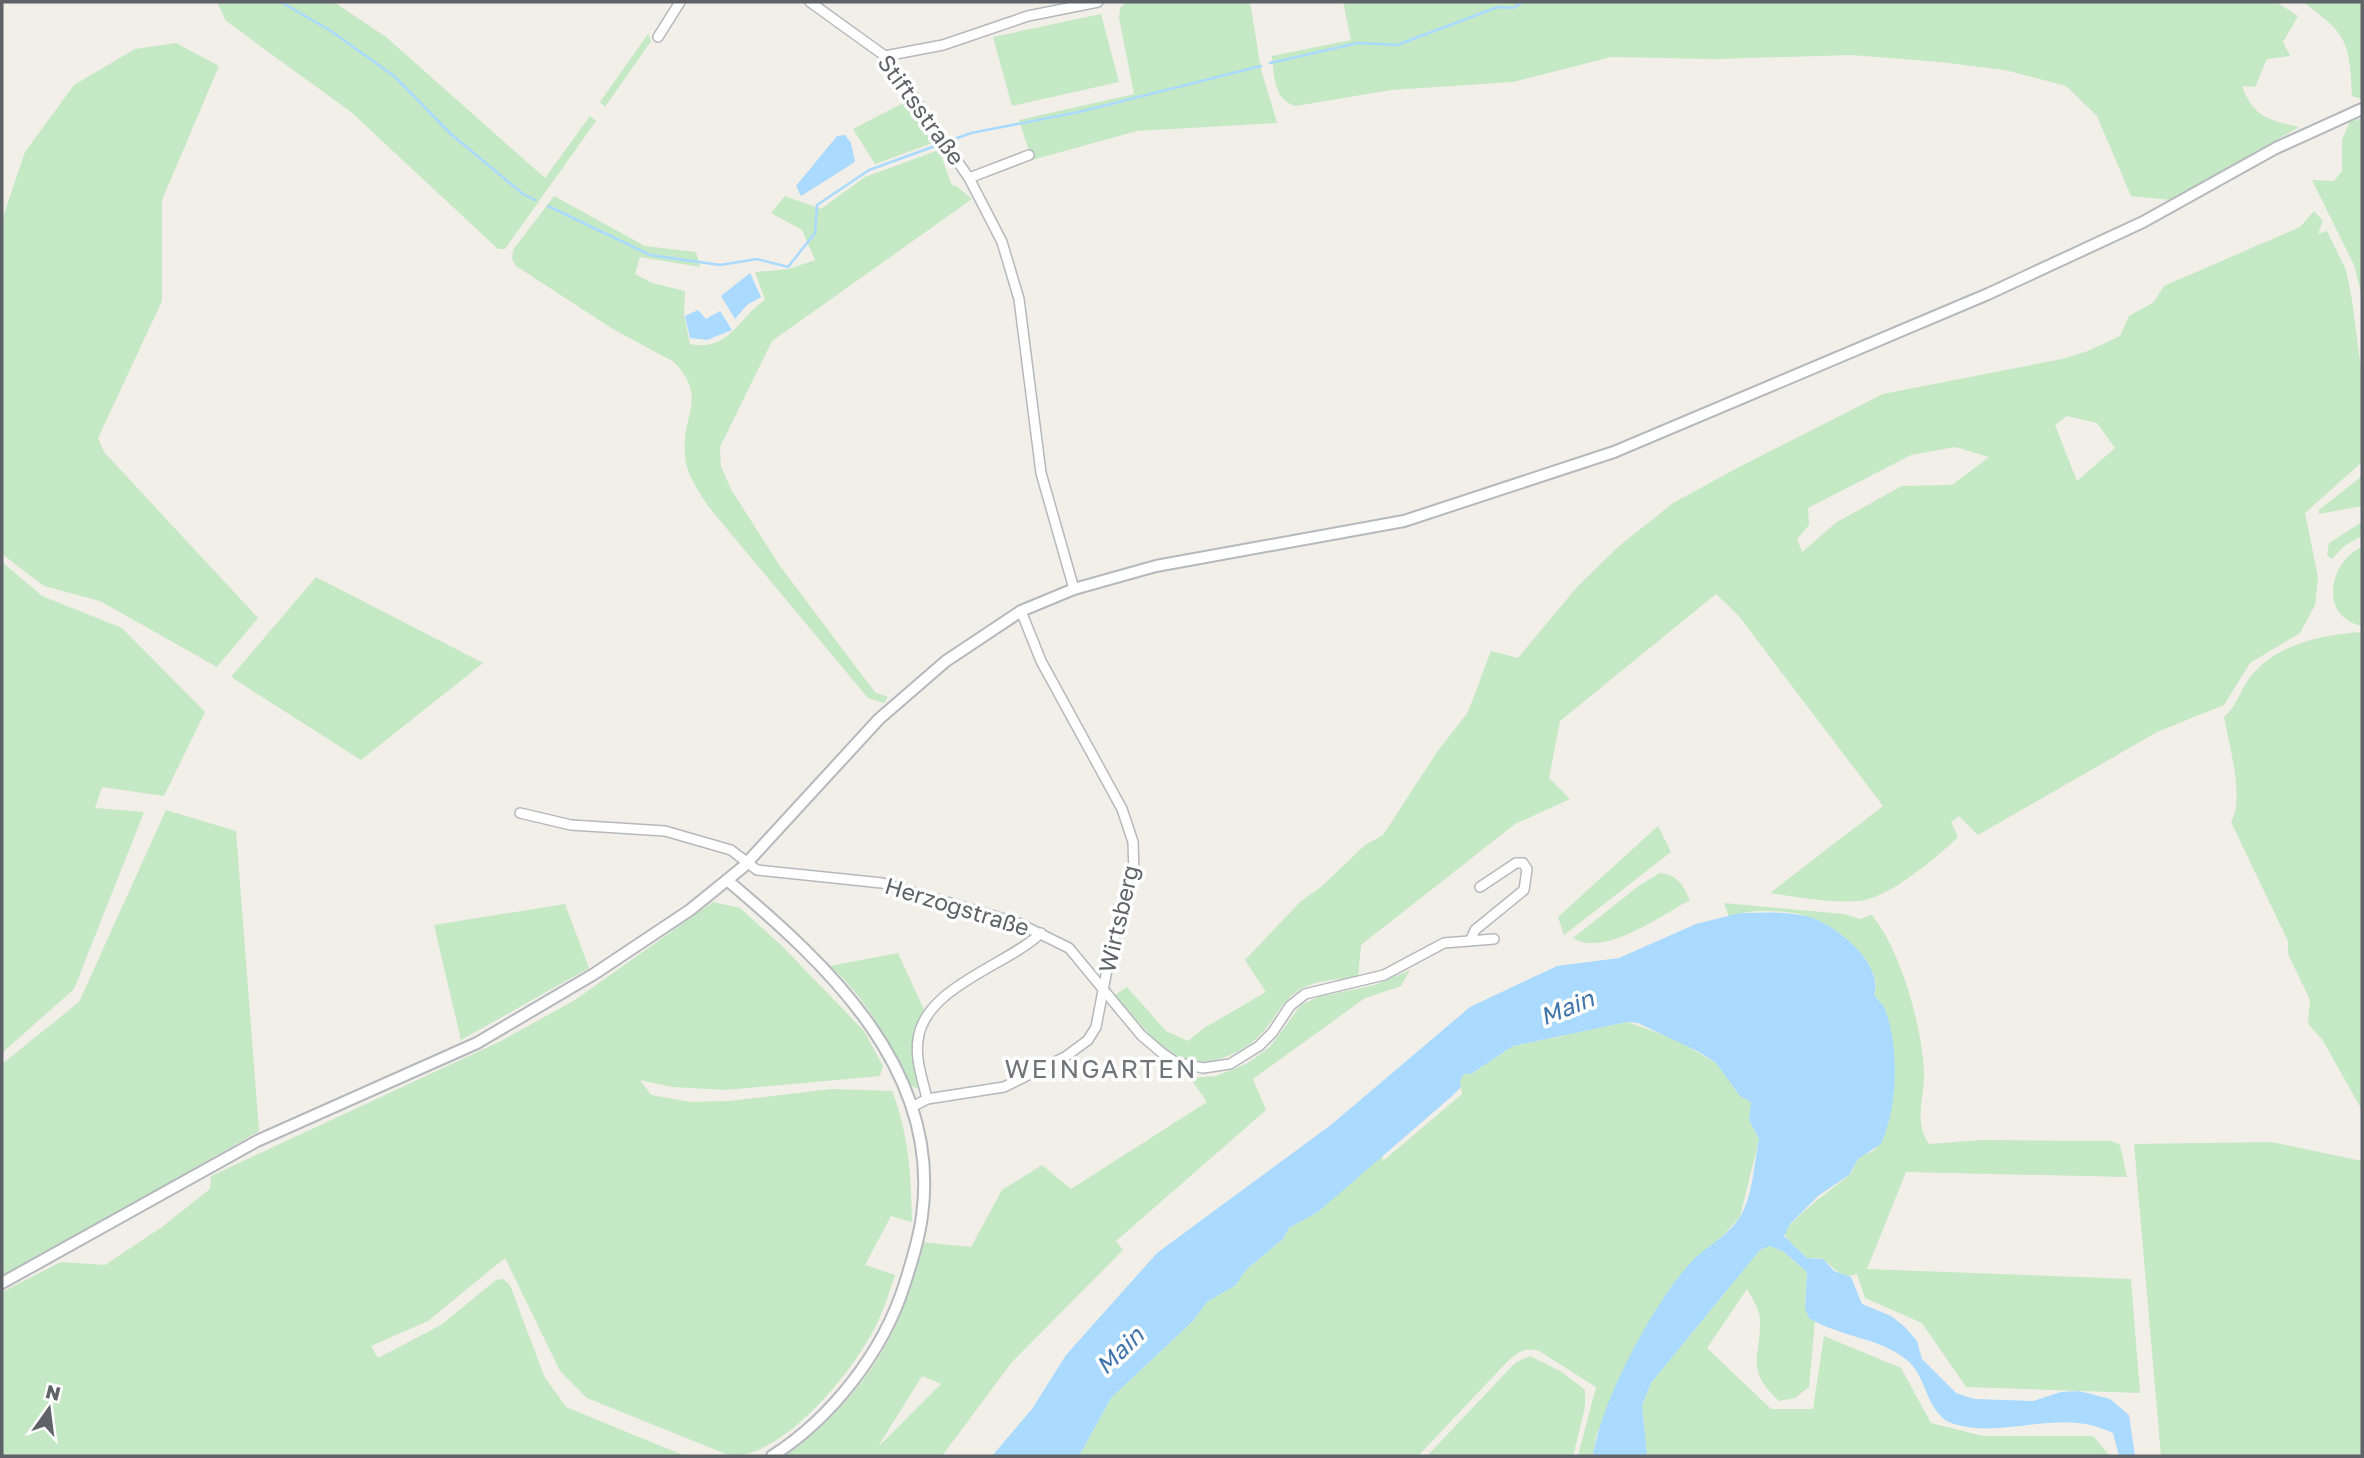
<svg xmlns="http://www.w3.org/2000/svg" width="2364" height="1458" font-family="'Golos Text',sans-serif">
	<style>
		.green { fill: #c5e8c5; fill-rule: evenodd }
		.water { fill: #aadaff }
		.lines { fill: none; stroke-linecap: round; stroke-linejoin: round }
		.stream { stroke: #aadaff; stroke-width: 2.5 }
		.minor-casing { stroke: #b5b8bc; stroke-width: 12 }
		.tertiary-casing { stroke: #b5b8bc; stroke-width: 14 }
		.minor { stroke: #fff; stroke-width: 9 }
		.tertiary { stroke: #fff; stroke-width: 10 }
		.labels { text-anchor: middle; stroke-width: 7; stroke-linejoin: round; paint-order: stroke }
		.street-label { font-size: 23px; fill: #5f6368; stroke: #fff }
		.water-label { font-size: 24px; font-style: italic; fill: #4174aa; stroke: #fff }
		.quarter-label { font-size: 26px; letter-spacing: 2px; fill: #70757a; stroke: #fff }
	</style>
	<rect width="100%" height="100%" fill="#f1efe8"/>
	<g class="green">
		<path d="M217,2H334L386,37L545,178L590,116L596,121L505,249H498L351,112L226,21Z"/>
		<path d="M1126,2H1250L1261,69L1277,123L1137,131L1032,160L1019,120L1134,94L1119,18L1120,8Z"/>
		<path d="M1343,2H2276L2298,16L2283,42L2290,56L2267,59L2255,87L2242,86C2253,117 2269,120 2299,127L2171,200L2131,196L2097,116L2066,86L2005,70L1940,62L1851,55L1715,59L1611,57L1513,82L1391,90L1296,106C1274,100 1274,77 1272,56L1351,40Z"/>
		<path d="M2303,2H2362V99L2352,96C2350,42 2347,34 2303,2Z"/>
		<path d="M1101,14L1119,82L1012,106L993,37Z"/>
		<path d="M648,34L651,41L605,107L600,102Z"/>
		<path d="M176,43L219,66L162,200V301L98,438L104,452L258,618L217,667L100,601L44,586L2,554V220L25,152L74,85L135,49Z"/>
		<path d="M909,100L938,141L875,164L853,129Z"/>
		<path d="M2362,118V296L2354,265L2312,180L2334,181L2342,171V140L2350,122Z"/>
		<path d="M939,150L952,186L955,185L972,199L772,341L720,447L721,467L732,491L780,566L868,683L876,693L888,697L884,703L868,698L708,506C698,490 686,474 685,455C681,413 709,399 674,362L613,329L516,266L512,259L513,250L554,196L645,246L696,252L700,267L640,257L635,274L652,283L685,291L684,314L690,344C729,352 738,318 765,300L755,272L789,269L815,260L802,230L771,213L785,196L821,209L865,177Z"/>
		<path d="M2314,211L2323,221L2318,234L2327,231L2346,270L2352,300L2362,376V462L2305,513L2318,577L2315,605L2300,633L2250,663L2224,705L2157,732L1978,835L1959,816L1951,822L1958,837C1936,858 1888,899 1858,901C1829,903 1798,897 1770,893L1883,806L1738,615L1716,594L1560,721L1549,778L1570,799L1515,824L1361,945L1358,978C1339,979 1312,980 1296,992C1280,1003 1272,1024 1258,1037C1239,1055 1205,1069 1179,1059C1161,1051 1129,1011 1115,995L1127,987L1166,1031L1188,1041L1204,1028L1266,992L1245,960L1300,902L1321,887L1365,845L1383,835L1437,752L1468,712L1491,651L1518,658L1578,586L1619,546L1673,503L1741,466L1883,394L2062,359L2088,351L2120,336L2129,316L2154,302L2164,286L2300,227ZM2067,416L2097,423L2115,448L2077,481L2055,425ZM1955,447L1989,457L1952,485L1902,486L1837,522L1802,552L1797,539L1809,525L1808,508L1911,455Z"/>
		<path d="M2362,476V506L2319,514V510Z"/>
		<path d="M2362,522V536L2344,546L2332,559L2327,556L2329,543Z"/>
		<path d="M2362,547V626C2319,617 2328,562 2362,547Z"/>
		<path d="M2,562L42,596L122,628L205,712L164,796L102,787L95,808L144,812L74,989L2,1053Z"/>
		<path d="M316,577L483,663L361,760L231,677Z"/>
		<path d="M2362,632V1110L2322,1039L2308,1024L2310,1000L2288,954V941L2231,822C2245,798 2229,745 2224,717C2236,707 2240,692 2248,680C2274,644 2321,635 2362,632Z"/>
		<path d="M166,810L236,831L259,1131L2,1279V1064L79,1002Z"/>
		<path d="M1658,826L1671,852L1564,935L1558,917Z"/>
		<path d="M1660,873C1678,875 1682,884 1690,900C1662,915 1603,958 1573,938L1640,885Z"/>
		<path d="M713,902L740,908L782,946L864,1031L883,1066L880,1076L725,1090L672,1087L640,1080L651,1095L691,1102L729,1101L832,1089L892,1091C909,1134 911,1176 912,1222L891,1216L865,1265L895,1275C890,1289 886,1303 880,1317C859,1365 787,1456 731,1456L587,1398L560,1371L505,1258L428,1321L371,1346L378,1358L441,1325L496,1280L503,1279L510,1285L544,1376L566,1407L685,1456H2V1292L61,1262L105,1265L162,1227L210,1189L211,1176L501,1041L575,1000Z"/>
		<path d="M1724,903L1844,914L1860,919L1872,915C1901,951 1922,1026 1924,1072C1925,1097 1913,1122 1929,1144L1982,1140L2112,1141L2120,1145L2127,1177L1906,1172L1867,1269L2131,1279L2140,1393L1966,1387L1922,1323L1865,1298L1857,1274C1839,1281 1833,1264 1820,1258H1807L1787,1239L1784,1232C1803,1209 1826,1194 1848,1176C1854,1171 1854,1163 1859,1158C1865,1153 1873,1153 1877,1147C1899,1120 1898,1037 1883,1007C1881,1002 1877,999 1874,994C1886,966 1834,926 1810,917C1790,910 1749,908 1729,917Z"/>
		<path d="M565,904L589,968L461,1040L434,925Z"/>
		<path d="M898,953L925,1012L913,1035L919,1089L911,1086C889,1043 867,998 830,966Z"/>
		<path d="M1410,970L1401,986L1365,998L1253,1079L1266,1110L1116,1241L1123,1250L1012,1362L942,1456H785C833,1421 874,1376 898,1320C909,1296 915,1268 922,1242L971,1247L1002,1190L1042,1165L1071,1189L1207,1102L1190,1078L1216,1076L1246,1064L1270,1047L1301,1005L1318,997L1375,985ZM922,1376L941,1384L879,1446V1445Z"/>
		<path d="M1627,1022L1673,1038L1716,1063L1751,1102L1749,1120L1759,1139L1740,1217L1660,1304L1625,1368L1596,1436L1593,1456H1578L1596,1387L1539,1351C1524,1347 1518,1352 1507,1362L1418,1456H1079L1111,1398L1193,1321L1207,1302L1236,1285L1246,1270L1283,1239L1289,1228L1318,1212L1382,1155L1383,1161L1462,1094L1459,1080L1464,1074H1471L1513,1046Z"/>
		<path d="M2272,1142L2362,1161V1456H2161L2134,1144Z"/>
		<path d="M1770,1246L1784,1252L1807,1272L1805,1304L1809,1318L1815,1321L1809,1387L1795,1398L1779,1401C1744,1368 1761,1359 1760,1319C1760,1310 1752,1298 1747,1289L1707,1348L1771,1409H1813L1824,1336L1901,1368L1931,1423L1983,1436H2093L2110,1456H1647L1642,1405L1651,1383L1760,1250Z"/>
		<path d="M1530,1356L1562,1372L1585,1390V1407L1573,1456H1427L1515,1363Z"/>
	</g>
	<g class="water">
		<path d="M845,135L851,143L855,162L801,196L796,186L837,136Z"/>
		<path d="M750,273L761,297L747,305L735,319L721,296Z"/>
		<path d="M698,310L706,319L720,311L732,330L707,340L690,338L685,316Z"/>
		<path d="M1740,913C1762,913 1784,911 1806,916C1833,922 1885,964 1874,994C1877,1000 1881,1002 1884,1007C1900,1045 1898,1107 1881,1144L1858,1159L1849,1175L1818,1196L1790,1224L1784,1236L1807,1258L1823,1259L1834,1271L1851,1277L1862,1304L1891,1316L1905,1327L1917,1341L1922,1359L1956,1393L1974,1399L2033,1401L2061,1392L2079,1391L2110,1399L2129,1415L2135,1456H2119L2113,1433C2059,1406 2006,1440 1954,1424C1926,1415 1928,1378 1908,1361C1880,1337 1839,1337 1809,1318L1805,1309L1807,1272L1784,1252L1770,1246L1760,1250L1651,1383L1642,1405L1647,1456H1593C1601,1401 1654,1302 1692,1261C1707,1246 1729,1235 1740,1217C1753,1196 1754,1163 1759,1139L1749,1120L1751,1102L1740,1096L1716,1063L1699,1052L1638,1023L1627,1022L1513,1046L1471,1074H1464L1460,1080L1461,1087L1451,1097L1318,1212L1289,1228L1283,1239L1246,1270L1236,1285L1207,1302L1193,1321L1111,1398L1079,1456H992L1032,1409L1066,1355L1157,1253L1332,1124L1470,1007L1557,966L1619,958L1696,924Z"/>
	</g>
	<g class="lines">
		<g class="stream">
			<path d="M281,2L331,31L394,76L452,135L523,194L535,200"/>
			<path d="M1270,63L1358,43L1397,45L1498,7L1513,8L1523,2"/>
			<path d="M548,206L650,255L720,265L757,259L788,267L815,233L817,205L869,170L971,133L1079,112L1261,66"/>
		</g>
		<g class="minor-casing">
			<g id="minor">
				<path d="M810,2L885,56L969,178L1002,242L1019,299L1041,473L1074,589"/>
				<path d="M658,37L680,2"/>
				<path d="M885,56L943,45L1028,16L1098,2"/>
				<path d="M969,178L1029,155"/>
				<path d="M520,813L571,825L665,831L731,850L757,870L882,883L1018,923L1069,948L1141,1035L1162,1053L1175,1062L1203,1068L1230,1064L1259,1046L1272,1033L1290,1006L1305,994L1384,975L1444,943L1494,939"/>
				<path d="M1471,939L1475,930L1524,890L1527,869L1523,863H1516L1480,887"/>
				<path d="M927,1099C923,1080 915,1060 918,1040C924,987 1008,965 1041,933"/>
				<path d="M912,1107L927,1099L1004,1087L1065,1057L1088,1040L1096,1027L1111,949L1134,874L1133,842L1122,809L1041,661L1021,611"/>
			</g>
		</g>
		<g class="tertiary-casing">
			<g id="tertiary">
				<path d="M727,880C828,965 942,1070 922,1216C919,1239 912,1261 905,1283C884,1351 832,1418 772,1456"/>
				<path d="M2,1283L257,1141L477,1043L594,974L690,910L743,867L879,719L946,661L1021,611L1074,589L1156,566L1404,521L1614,452L1988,294L2143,222L2276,148L2362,109"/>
			</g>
		</g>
		<use href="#minor" class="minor"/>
		<use href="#tertiary" class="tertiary"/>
	</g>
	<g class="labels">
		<g class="street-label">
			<text transform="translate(921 110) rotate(54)" y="8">Stiftsstraße</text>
			<text transform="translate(957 907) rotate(17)" y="8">Herzogstraße</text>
			<text transform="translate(1119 919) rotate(-77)" y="8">Wirtsberg</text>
		</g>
		<g class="water-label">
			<text transform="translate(1567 1008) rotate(-22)" y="8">Main</text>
			<text transform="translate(1120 1351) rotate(-44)" y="8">Main</text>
		</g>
		<g class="quarter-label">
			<text x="1101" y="1078">WEINGARTEN</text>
		</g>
	</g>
	<rect width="2364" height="1458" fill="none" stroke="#5f6368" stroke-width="7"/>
	<g transform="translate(49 1409) rotate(14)" stroke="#ffffff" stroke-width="5" paint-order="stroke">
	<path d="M0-5L12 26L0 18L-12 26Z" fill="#5f6368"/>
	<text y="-10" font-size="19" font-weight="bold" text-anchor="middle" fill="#5f6368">N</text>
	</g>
</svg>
